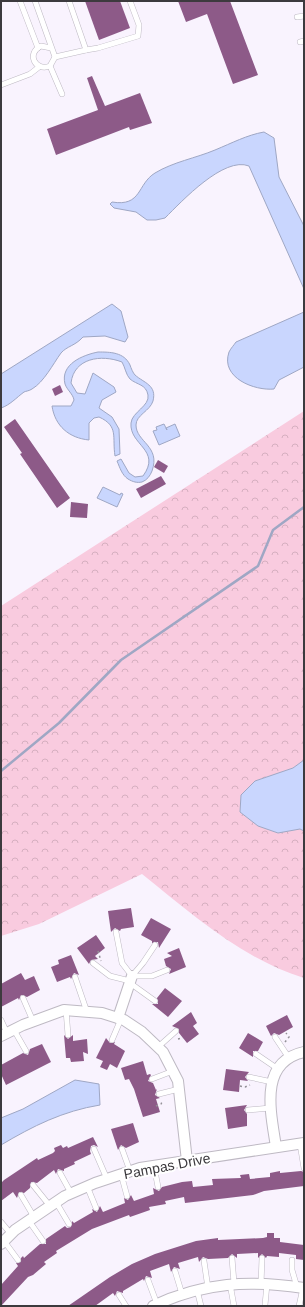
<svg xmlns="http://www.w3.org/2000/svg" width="305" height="1307" font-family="Arial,sans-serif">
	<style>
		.forest { fill: url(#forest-crowns) }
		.water { fill: #c9d6fe; stroke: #9fa7c4 }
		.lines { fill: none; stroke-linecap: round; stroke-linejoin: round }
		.stream { stroke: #9fa7c4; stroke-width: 2.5 }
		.building { fill: #8d5a88 }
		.lane-casing { stroke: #beb9c3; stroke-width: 6 }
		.street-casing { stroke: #beb9c3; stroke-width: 12 }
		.path { stroke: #939097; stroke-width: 1.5; stroke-dasharray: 2 3; stroke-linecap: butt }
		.lane { stroke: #fff; stroke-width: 5 }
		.street { stroke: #fff; stroke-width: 10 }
		.labels { text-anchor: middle; stroke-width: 4; stroke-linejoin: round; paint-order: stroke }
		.street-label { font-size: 14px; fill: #3c3a3e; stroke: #fff }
	</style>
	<defs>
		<pattern id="forest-crowns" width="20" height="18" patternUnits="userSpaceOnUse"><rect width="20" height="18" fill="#f9cbdf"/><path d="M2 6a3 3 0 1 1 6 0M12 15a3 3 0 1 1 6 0" fill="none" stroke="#d6afc0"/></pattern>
	</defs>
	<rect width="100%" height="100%" fill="#f9f3fe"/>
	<path class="forest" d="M304,411V760L293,768L255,781L241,795L240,812L258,826L278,833L300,829L304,831V978C242,959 192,914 142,874L39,924L1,936V606Z"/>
	<g class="water">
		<path d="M264,132L274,138L279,177L304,226V289L249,166C224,156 182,201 165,218L156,220H147L136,212L114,208L110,204L112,202C142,207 137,184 155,173C173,162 196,158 215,150C232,143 247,135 264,132Z"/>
		<path d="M112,304L121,311L128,337L125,342L105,336L83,337C75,346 67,346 61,353C53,364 44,382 32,389C29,391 26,391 24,392C16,398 10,405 1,408V374Z"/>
		<path d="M304,312V367L279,380L274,389C255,391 220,378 229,352C231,348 234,345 236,342Z"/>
		<path d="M98,352C110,352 124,352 130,365C131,368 133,373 135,375C144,383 157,385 153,401C150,411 136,415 136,425C136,442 161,446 152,471C150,476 147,480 142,482C137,483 133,482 128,479C122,475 120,468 117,461L121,459L129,473L135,477L143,476C162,450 129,445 131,423C132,412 150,406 148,395C146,384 137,385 130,379C126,375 125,367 122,362C101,354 74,358 71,383L77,393L85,394L93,373L114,387L116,392L102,400L99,408L112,417L119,429L120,454L115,456C112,437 119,426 99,417L94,418L89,423V440C69,438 55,426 52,406H71L74,400C73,394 67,390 65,384C60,364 83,355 98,352Z"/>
		<path d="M164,424L167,430L166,428L175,424L180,436L159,445L153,431L157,430L156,427Z"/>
		<path d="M103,487L120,495L121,493L123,494L117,507L97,498Z"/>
		<path d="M304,760V831L300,829L278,833L258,826L240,812L241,795L255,781L293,768Z"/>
		<path d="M75,1080L99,1084L100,1105C63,1111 33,1126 1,1145V1118L23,1109Z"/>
	</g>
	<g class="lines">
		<path class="stream" d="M1,771L59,723L121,660L258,566L273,530L304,507"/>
	</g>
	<g class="building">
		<path d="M85,1H120L130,28L99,40Z"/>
		<path d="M178,1H230L258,75L233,84L207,14L186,22Z"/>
		<path d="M92,76L105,106L140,93L152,123L130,130L129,127L56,155L47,129L98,110L87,78Z"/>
		<path d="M60,385L63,392L55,396L52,389Z"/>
		<path d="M15,419L70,498L57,508L20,454L22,453L4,427Z"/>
		<path d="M158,460L168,466L164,473L154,467Z"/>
		<path d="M161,476L166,484L141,498L136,489Z"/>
		<path d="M71,502L88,504L87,518L70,517Z"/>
		<path d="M131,908L134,927L121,929L120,931L115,928L111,932L108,911Z"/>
		<path d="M151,918L171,929L159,948L158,942L152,943V941L141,935Z"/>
		<path d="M96,935L105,948L95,956L98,959L91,960L89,964L77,948Z"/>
		<path d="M179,948L186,967L169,974L171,969L166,966L164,959L172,956L167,953Z"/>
		<path d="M71,955L79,975L74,973L71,979L70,977L57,982L51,967L59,964L58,960Z"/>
		<path d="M21,973L25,980L34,976L40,990L27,997L21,995L19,1000L18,998L1,1007V984Z"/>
		<path d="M165,988L182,1001L168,1017L152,1004H158L157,998Z"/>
		<path d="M191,1012L197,1023L193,1026L199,1034L187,1043L179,1033V1029L172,1026Z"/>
		<path d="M287,1015L293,1027L279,1035L274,1033L271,1036L266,1026Z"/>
		<path d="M248,1033L263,1042L258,1051H253V1057L239,1048Z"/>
		<path d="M64,1035L68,1039L73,1035V1041L87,1039L88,1054L83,1052L84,1061L71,1062L70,1058H66Z"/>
		<path d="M106,1038L110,1043L115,1042L114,1044L125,1051L117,1068L110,1064L107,1070L100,1067L103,1061L96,1058Z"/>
		<path d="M42,1044L51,1062L6,1085L1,1074V1065L23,1053L28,1055L30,1049Z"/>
		<path d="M143,1061L147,1075L150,1074L151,1075L148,1081L153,1083L156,1090L157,1089L155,1095L160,1098L156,1099L160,1112L143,1117L134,1089L129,1079L125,1080L121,1068Z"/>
		<path d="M226,1069L249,1072L245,1077L248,1081L240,1080L239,1092L223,1090Z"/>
		<path d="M247,1105L244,1110L247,1114V1126L228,1129L225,1108Z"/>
		<path d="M133,1123L139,1142L126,1148L121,1145L118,1150L111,1129Z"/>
		<path d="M93,1137L98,1147L94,1145L91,1146L90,1151L91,1154L74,1162L75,1164L64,1169V1171L58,1169L56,1174L54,1170L37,1183L31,1182L30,1188L24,1193L19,1192L17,1198L13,1192L1,1201V1183L4,1180L37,1158L38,1160L53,1153L55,1151L54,1148L61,1145L63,1148L67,1146L68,1148Z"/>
		<path d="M280,1171V1173L301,1171L304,1172V1186L264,1191L253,1195L185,1203L184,1197L165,1201L166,1204L149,1207L150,1210L130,1217L129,1215L92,1229L56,1251L57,1253L44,1262L46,1264L33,1275L28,1277L1,1306V1285L18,1266L16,1263L21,1262V1258L23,1256L24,1258L40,1244H46V1239L65,1226L67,1228L71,1227L72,1221L74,1223L93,1212L92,1209L97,1212L100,1206L103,1212L125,1203L124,1198L128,1200L131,1195L134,1201L154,1194L153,1188L159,1191L162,1187L182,1182L192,1181L193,1187L213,1185L212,1179L241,1178L240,1175L249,1174L250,1179L270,1177V1173Z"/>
		<path d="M267,1233H274V1238H280V1242L304,1245V1260L296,1259V1255L279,1253V1257L267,1256L266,1258L262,1254L258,1258V1253L237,1254V1258L232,1254L228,1258L208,1259L203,1257L199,1262L198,1257L178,1263L180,1269L174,1267L171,1272L169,1264L150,1271L152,1278L146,1276L144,1281L143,1279L123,1291V1293L117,1291L115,1296L113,1293L95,1306H68L110,1277L132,1264L155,1254L196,1241L218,1238V1240L263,1238L267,1237Z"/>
	</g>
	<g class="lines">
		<g class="lane-casing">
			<g id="lane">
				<path d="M20,1L38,48"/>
				<path d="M35,1L55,57L50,66C35,72 26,53 41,46L51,48"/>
				<path d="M297,17L304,16"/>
				<path d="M300,42L304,41"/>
				<path d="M86,50L98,48L138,36L139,25L130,1"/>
				<path d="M55,57L86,50L69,1"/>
				<path d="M50,66L62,94"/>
				<path d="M1,85L30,74L39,67"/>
				<path d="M116,932L122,963L132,976"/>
				<path d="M93,963L110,976L130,981"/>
				<path d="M132,976L143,963L155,945"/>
				<path d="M132,976H152L167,970"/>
				<path d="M75,977L87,1012"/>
				<path d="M130,983L155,1001"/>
				<path d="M23,998L33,1021"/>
				<path d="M66,1010L68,1035"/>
				<path d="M1,1020L7,1033"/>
				<path d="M14,1030L26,1051"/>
				<path d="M275,1037L289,1058"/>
				<path d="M112,1040L121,1019"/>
				<path d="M158,1047L176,1031"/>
				<path d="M256,1054L278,1069"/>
				<path d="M249,1077L272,1082"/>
				<path d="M152,1079L173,1071"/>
				<path d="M159,1094L179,1089"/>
				<path d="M248,1110L270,1108"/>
				<path d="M300,1144L304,1168"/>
				<path d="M94,1149L107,1179"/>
				<path d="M122,1149L130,1171"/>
				<path d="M154,1166L158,1187"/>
				<path d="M60,1173L71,1193"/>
				<path d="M121,1174L127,1196"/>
				<path d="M33,1185L50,1206"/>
				<path d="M87,1186L96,1208"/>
				<path d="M21,1195L34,1217"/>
				<path d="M56,1202L69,1224"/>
				<path d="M29,1221L43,1241"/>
				<path d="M1,1222L11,1234"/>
				<path d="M4,1241L18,1260"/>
				<path d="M232,1258L234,1283"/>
				<path d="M292,1260V1270L297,1287"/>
				<path d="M204,1261L208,1288"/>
				<path d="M175,1271L182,1294"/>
				<path d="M148,1280L157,1304"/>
				<path d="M230,1284L234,1306"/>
				<path d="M261,1284L262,1258"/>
				<path d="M197,1290L201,1306"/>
				<path d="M119,1295L126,1306"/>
				<path d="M265,1305L267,1284"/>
				<path d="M299,1306L303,1288"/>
			</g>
		</g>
		<g class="street-casing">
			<g id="street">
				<path d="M118,1018L132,976"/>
				<path d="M1,1036L23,1025L64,1010L102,1013L124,1020L142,1032L163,1052L178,1081L187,1161"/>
				<path d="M276,1147C271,1113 258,1062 304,1052"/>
				<path d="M1,1244L15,1230L65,1196L95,1183L140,1168L304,1143"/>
				<path d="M153,1306C204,1282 249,1280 304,1288"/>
			</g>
		</g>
		<g class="path">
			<path d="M98,951L101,961"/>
			<path d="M178,1039L183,1038"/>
			<path d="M285,1042L289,1037L286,1033"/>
			<path d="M240,1086L245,1087L250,1085"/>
			<path d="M156,1106L161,1104L163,1100"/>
		</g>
		<use href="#lane" class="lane"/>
		<use href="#street" class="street"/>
	</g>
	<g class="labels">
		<g class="street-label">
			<text transform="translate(167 1166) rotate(-11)" y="5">Pampas Drive</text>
		</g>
	</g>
	<rect width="305" height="1307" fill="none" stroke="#3c3a3e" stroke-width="4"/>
</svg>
